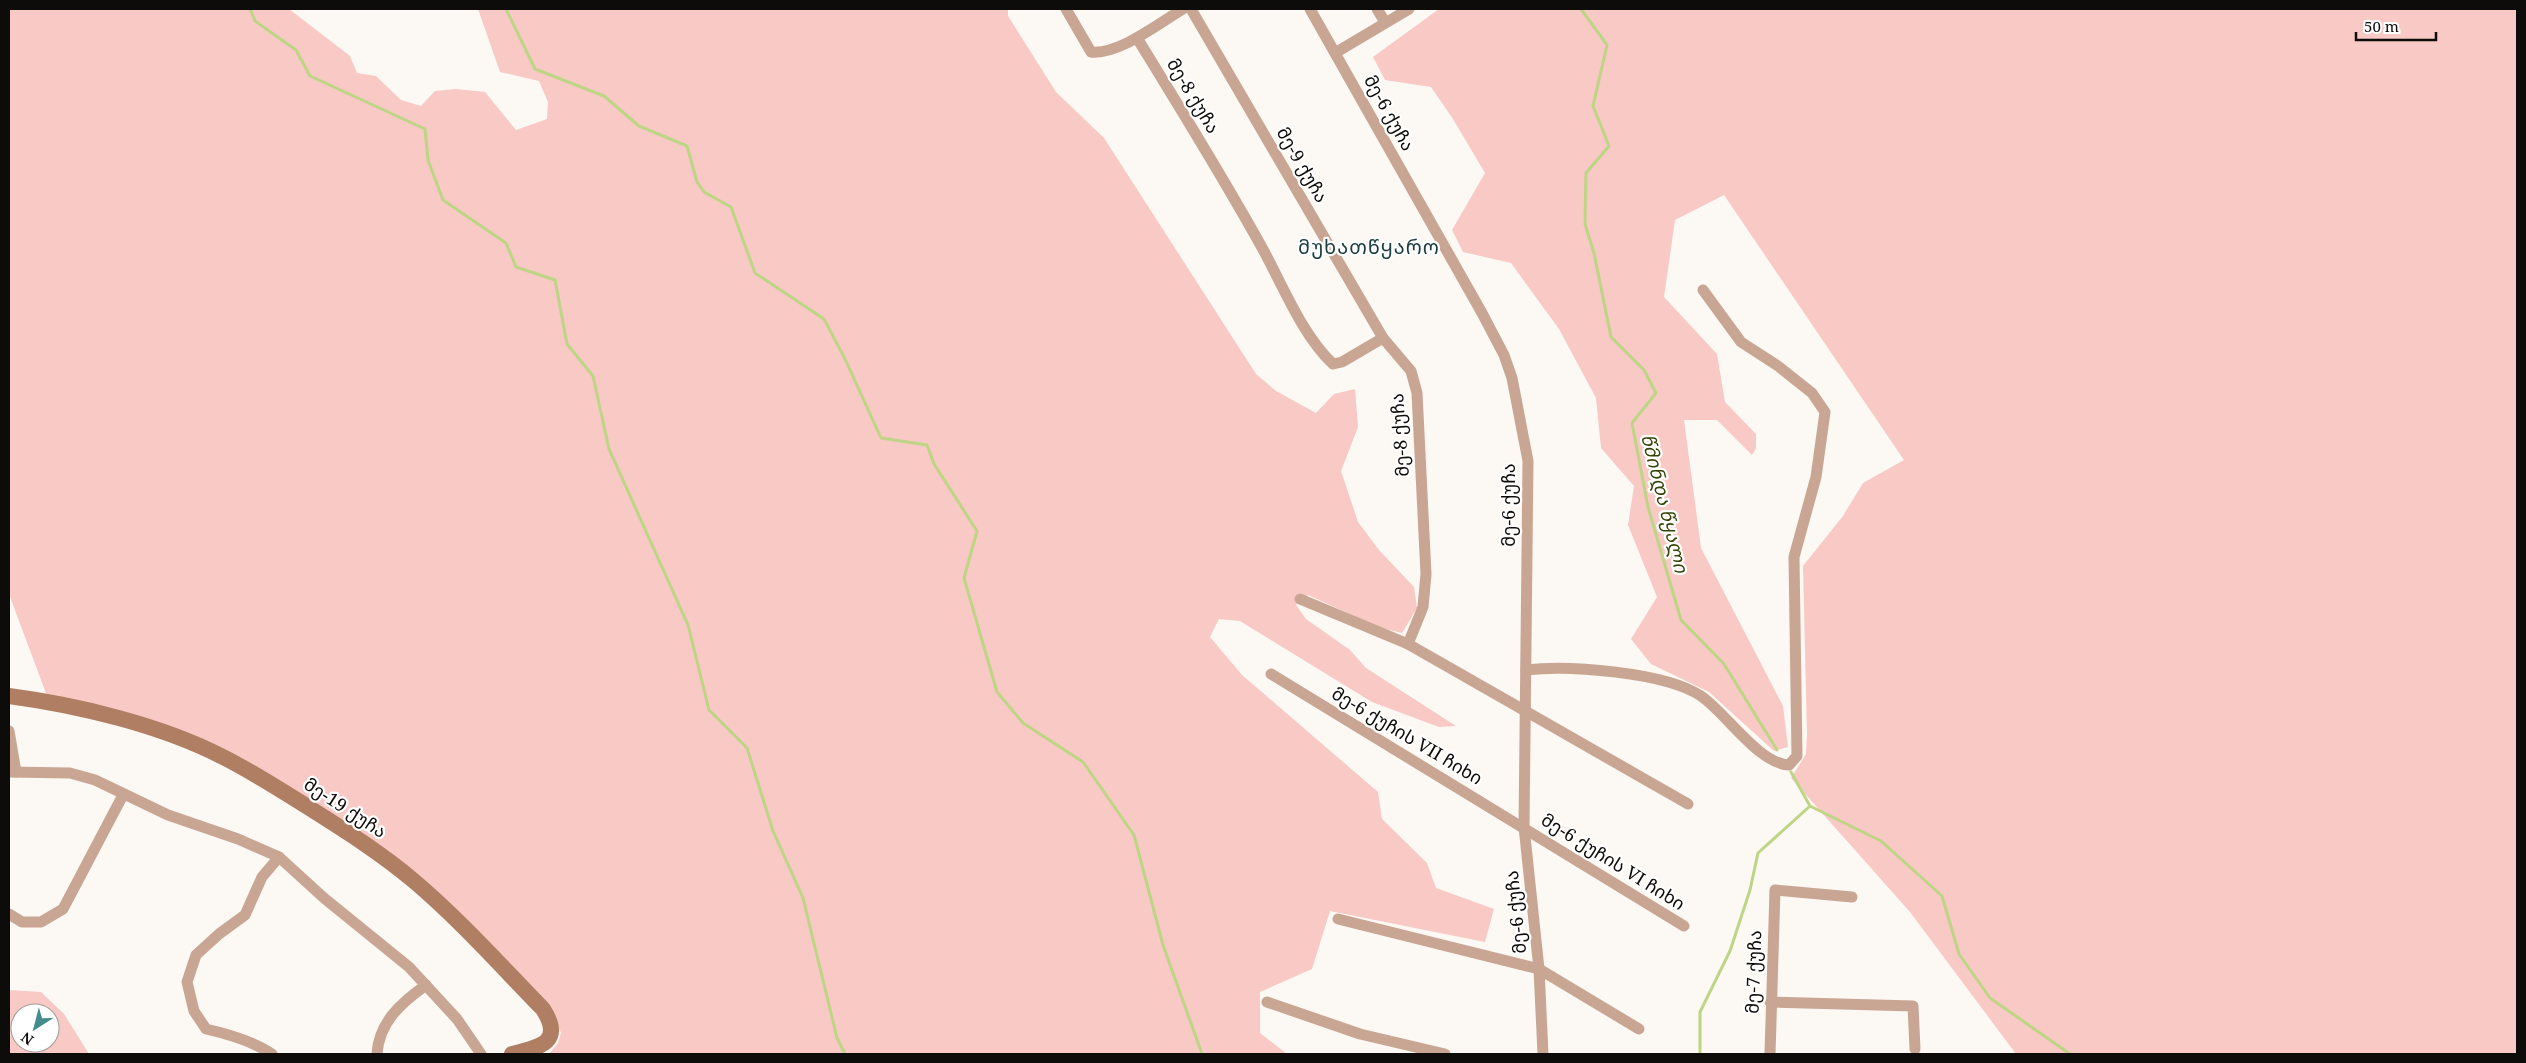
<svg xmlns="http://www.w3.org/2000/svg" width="2526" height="1063" font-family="'Noto Serif','Noto Sans Georgian',serif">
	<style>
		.green { fill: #f8c9c5; fill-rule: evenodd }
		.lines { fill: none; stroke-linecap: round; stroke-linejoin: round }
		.stream { stroke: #bed586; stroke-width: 3 }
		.street { stroke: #c9a694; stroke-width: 11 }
		.secondary { stroke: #af7e63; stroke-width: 16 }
		.labels { text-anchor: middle; stroke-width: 4.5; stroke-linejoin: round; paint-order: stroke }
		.street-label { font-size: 18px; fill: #0d0c0a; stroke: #fff }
		.water-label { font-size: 19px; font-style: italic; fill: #364306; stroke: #fff }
		.quarter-label { font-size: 20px; letter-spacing: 1px; fill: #1b3d3d; stroke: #fff }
	</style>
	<rect width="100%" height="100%" fill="#fcf8f3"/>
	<g class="green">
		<path d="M9,9H289L350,56L357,73L376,76L401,100L421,106L435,91L456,89L485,92L516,130L547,119L548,102L539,81L500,72L478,9H1008V16L1056,92L1104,138L1256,374L1276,391L1316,413L1334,394L1355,389L1358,427L1341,471L1358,522L1379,550L1414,587L1417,608L1402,633L1381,628L1308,595L1296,605L1306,619L1350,650L1366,668L1456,726L1439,727L1372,702L1240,621L1219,619L1210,637L1242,675L1378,792L1382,819L1427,863L1436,888L1494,909L1485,942L1330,911L1312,969L1260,992V1033L1287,1054H549L558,1043L561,1033L550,1007L483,938L274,780L47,696L9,594Z"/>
		<path d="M1439,9H2517V1054H2016L1910,912L1791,778L1806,754L1807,734L1803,566L1843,516L1863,483L1904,460L1724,195L1675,220L1664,297L1717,354L1725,402L1756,434V448L1752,455L1717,420H1684L1701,548L1783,706L1788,747L1774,751L1709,692L1651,664L1631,639L1657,597L1628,525L1634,486L1601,448L1596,398L1559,329L1511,263L1463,252L1452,230L1485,173L1453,119L1431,87L1385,80L1373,57Z"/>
		<path d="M9,990L41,992L64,1014L89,1054H9ZM20,1013H50V1043H20Z"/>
	</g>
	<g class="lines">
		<g class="stream">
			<path d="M250,9L255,21L296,50L310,76L425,129L428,160L443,200L506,243L516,267L555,280L567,344L593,376L609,449L688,625L709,710L747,748L773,831L803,898L837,1038L845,1054"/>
			<path d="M506,9L535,69L604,96L639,126L687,146L697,182L704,192L731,207L755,273L824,319L845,359L881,438L927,445L934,464L977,531L964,578L997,692L1023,723L1083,762L1134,835L1163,945L1202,1054"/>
			<path d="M1581,9L1607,45L1593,106L1609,146L1586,173L1585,224L1594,253L1611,337L1644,370L1656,393L1632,423L1648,507L1681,620L1724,664L1777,750"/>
			<path d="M1791,772L1810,806L1881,841L1942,896L1959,954L1990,998L2070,1054"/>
			<path d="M1700,1054V1012L1730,951L1750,890L1758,853L1810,806"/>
		</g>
		<g class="street">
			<path d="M1066,9L1091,52C1119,55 1159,23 1183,9"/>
			<path d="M1191,9L1383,338L1411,371L1417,393L1426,574L1423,607L1408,644"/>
			<path d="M1310,9L1482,313L1504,355L1512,378L1528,461L1524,827L1539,969L1543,1054"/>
			<path d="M1377,9L1385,22"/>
			<path d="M1137,38C1179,106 1221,174 1260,244C1281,281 1301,334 1333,364L1342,362L1383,338"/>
			<path d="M1335,53L1409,9"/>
			<path d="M1300,599L1408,644L1688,804"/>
			<path d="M1526,670C1568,665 1665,672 1701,696C1726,713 1759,764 1789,765L1797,756L1794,557L1816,477L1825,412L1812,393L1778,366L1741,342L1703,290"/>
			<path d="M1271,674L1684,926"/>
			<path d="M9,731L16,772"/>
			<path d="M9,772L70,773L95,780L168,815L238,839L279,857L324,898L409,967L457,1019L481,1054"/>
			<path d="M9,914L22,922H41L63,909L123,795"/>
			<path d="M1338,919L1539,969L1639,1029"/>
			<path d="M1267,1002L1360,1034L1445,1054"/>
			<path d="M1770,1002L1913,1006L1915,1049"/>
			<path d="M272,1054C253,1041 228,1034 206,1029L194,1011L187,982L196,955L219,934L245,915L262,877L279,857"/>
			<path d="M377,1054C379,1022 401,1003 426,985"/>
			<path d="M1770,1054L1775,890L1852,897"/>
		</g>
		<path class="secondary" d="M9,696C77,705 161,725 223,757C253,772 282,791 311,809C346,831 382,854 414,881C460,920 500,965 543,1009C564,1042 541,1047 512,1054"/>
	</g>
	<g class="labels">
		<g class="street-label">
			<text transform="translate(1193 96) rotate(59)" y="6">მე-8 ქუჩა</text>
			<text transform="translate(1389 113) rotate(61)" y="6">მე-6 ქუჩა</text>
			<text transform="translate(1302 165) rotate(60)" y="6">მე-9 ქუჩა</text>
			<text transform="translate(1400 435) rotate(-94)" y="6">მე-8 ქუჩა</text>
			<text transform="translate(1509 505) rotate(-90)" y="6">მე-6 ქუჩა</text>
			<text transform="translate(1407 736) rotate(31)" y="6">მე-6 ქუჩის VII ჩიხი</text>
			<text transform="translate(345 808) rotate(33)" y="6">მე-19 ქუჩა</text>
			<text transform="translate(1613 862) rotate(32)" y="6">მე-6 ქუჩის VI ჩიხი</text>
			<text transform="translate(1516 912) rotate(-96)" y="6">მე-6 ქუჩა</text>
			<text transform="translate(1754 972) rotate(-88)" y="6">მე-7 ქუჩა</text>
		</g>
		<g class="water-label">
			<text transform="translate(1665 503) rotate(76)" y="7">წმინდა წყალი</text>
		</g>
		<g class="quarter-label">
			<text x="1369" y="254">მუხათწყარო</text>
		</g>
	</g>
	<rect width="2526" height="1063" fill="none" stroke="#0d0c0a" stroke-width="20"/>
	<g transform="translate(35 1028) rotate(216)"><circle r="24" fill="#ffffff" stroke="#9e9e9d"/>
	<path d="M0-4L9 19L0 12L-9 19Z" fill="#448c8b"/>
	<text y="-8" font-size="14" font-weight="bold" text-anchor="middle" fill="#0d0c0a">N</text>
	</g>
	<path d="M2356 32v8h80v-8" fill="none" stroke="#0d0c0a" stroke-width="2.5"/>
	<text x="2364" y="32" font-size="15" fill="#0d0c0a" stroke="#ffffff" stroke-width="4" paint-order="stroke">50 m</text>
</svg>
